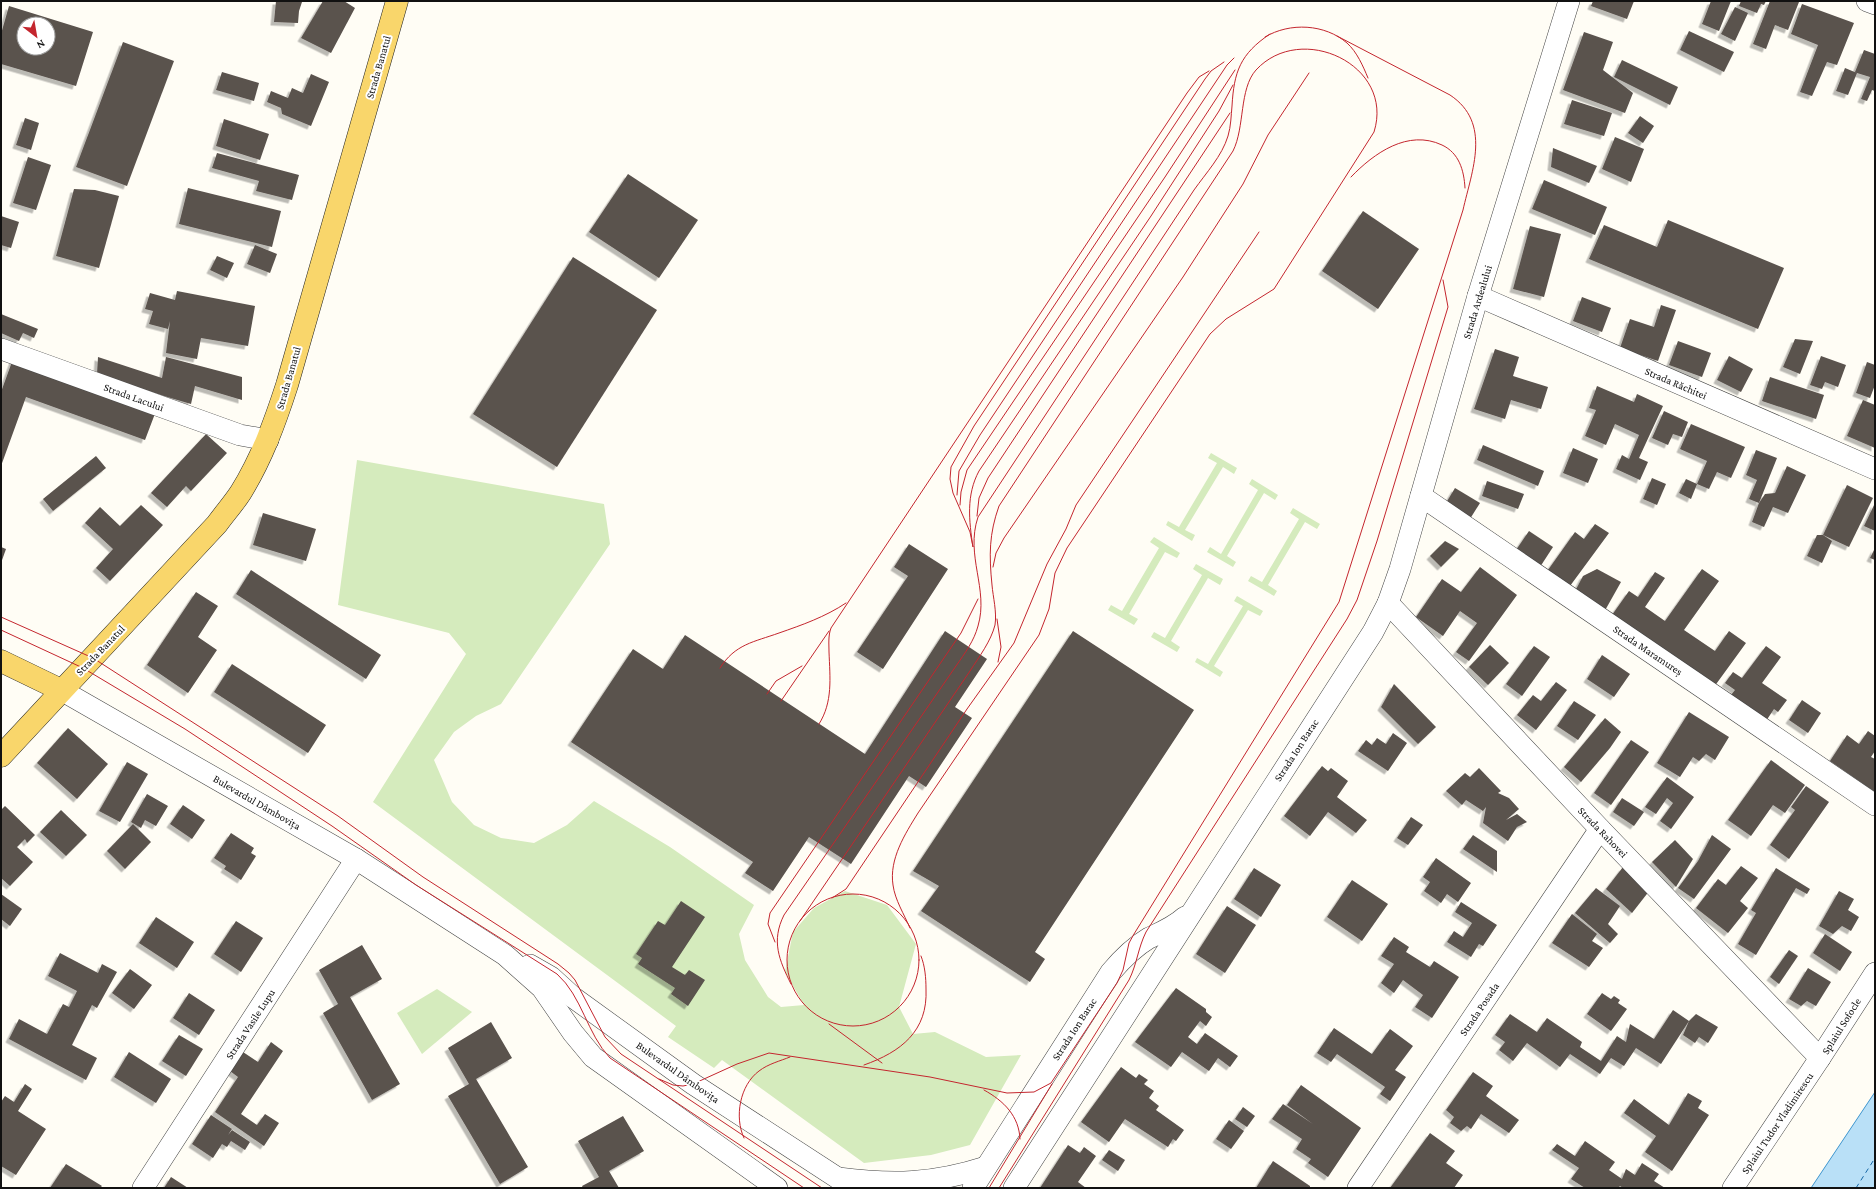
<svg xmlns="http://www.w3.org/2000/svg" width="1876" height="1189" font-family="'Crimson Pro',serif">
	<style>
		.green { fill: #d5ebbd }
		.water { fill: #b9e0f7; stroke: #3f96cf }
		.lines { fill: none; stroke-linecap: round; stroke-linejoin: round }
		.ferry { stroke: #1768a6; stroke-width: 1; stroke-dasharray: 5 4; stroke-linecap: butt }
		.building { fill: #5a524d; fill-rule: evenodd; filter: url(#shadow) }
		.minor-casing { stroke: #444; stroke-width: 22 }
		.major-casing { stroke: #222; stroke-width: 23 }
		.minor { stroke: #fff; stroke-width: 21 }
		.major { stroke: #f9d66b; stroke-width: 22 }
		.tram { stroke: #c4262e; stroke-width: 1 }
		.labels { text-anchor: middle; stroke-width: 4; stroke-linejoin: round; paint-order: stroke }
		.street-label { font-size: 11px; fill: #111; stroke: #fff }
	</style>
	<defs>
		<filter id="shadow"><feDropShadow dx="-3.5" dy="3.5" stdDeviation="0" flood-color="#0004"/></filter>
	</defs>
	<rect width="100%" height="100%" fill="#fffdf5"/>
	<g class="green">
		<path d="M1211,453L1237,468L1234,474L1223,467L1185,530L1195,535L1192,541L1166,525L1168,521L1179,527L1217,463L1208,458Z"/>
		<path d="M357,460L604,504L610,544L501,704L476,716L454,732L434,760L452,802L474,825L501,838L534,843L567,825L594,801L670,847L754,905L739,934L745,960L768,997L781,1007L804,1005L785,972L793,932L814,908L845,891L887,905L916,944L899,1007L913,1034L935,1032L986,1057L1021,1055L970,1145L931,1155L864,1163L722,1060L714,1068L668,1037L676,1026L373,802L466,654L449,633L338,605Z"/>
		<path d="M1252,479L1278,495L1275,500L1264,493L1227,556L1236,562L1233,567L1207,552L1210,547L1221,554L1258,490L1249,484Z"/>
		<path d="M1293,508L1320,524L1317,529L1305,522L1268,585L1277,591L1274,596L1248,581L1251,576L1262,582L1299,519L1290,513Z"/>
		<path d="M1154,537L1180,553L1177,558L1165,552L1129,614L1138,619L1134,625L1108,610L1111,605L1122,611L1159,548L1150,542Z"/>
		<path d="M1196,564L1223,579L1220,585L1208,578L1171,641L1180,647L1177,652L1151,637L1154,632L1165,638L1202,575L1193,569Z"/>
		<path d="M1237,596L1263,611L1260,616L1248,610L1214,666L1223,672L1220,677L1195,662L1197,658L1208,664L1243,606L1234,601Z"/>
		<path d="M437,989L472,1012L422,1054L397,1013Z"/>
	</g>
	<path class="water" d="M1875,1092V1188H1811Z"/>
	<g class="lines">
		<path class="ferry" d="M1856,1188L1875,1158"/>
	</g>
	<g class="building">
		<path d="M276,1L302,2L299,11L298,23L274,22Z"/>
		<path d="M323,1H344L355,8L331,53L301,38Z"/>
		<path d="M1593,1H1634L1627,19L1591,6Z"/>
		<path d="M1711,1H1731L1719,31L1702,24Z"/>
		<path d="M1741,1H1766L1764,5L1761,4L1757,13L1739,6Z"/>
		<path d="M1770,1L1799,2L1788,30L1775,25L1766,49L1753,44Z"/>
		<path d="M1802,4L1854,23L1837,65L1827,62L1812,96L1800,92L1818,45L1791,34Z"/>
		<path d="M9,6L93,32L76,86L1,64V34ZM24,24H48V48H24Z"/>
		<path d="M1735,7L1748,13L1735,41L1721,34Z"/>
		<path d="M1689,31L1734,52L1724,72L1680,50Z"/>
		<path d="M1584,32L1613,42L1603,70L1633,93L1625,113L1563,90Z"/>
		<path d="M123,42L174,61L127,186L76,167Z"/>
		<path d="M1864,50L1875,54V91L1872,90L1867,101L1861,99L1870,77L1857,73L1848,95L1836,91L1845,68L1857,73L1855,72Z"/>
		<path d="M1622,60L1678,87L1670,105L1614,77Z"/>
		<path d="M222,72L259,83L254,101L216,90Z"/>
		<path d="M311,74L329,82L311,126L282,114L281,108L267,102L271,91L288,98L292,88L303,93Z"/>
		<path d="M1572,100L1612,113L1604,136L1564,124Z"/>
		<path d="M1640,116L1654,126L1643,143L1628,133Z"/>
		<path d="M25,118L39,123L31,150L16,145Z"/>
		<path d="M224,119L269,134L260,160L216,146Z"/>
		<path d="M1615,137L1644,149L1631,182L1602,169Z"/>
		<path d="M1553,148L1597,166L1589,183L1551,167Z"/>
		<path d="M217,153L299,175L292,200L256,191L259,181L212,168Z"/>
		<path d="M28,157L51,165L36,210L13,203Z"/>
		<path d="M628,174L698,220L659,278L589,232Z"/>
		<path d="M1544,180L1607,207L1595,235L1532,209Z"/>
		<path d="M188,188L281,211L272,247L179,224Z"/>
		<path d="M74,189L95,190L119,196L99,268L56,256Z"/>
		<path d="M1363,211L1419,249L1378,309L1322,271Z"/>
		<path d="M1,216L19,222L11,248L1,245Z"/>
		<path d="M1668,220L1784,268L1758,329L1589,259L1604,225L1657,247Z"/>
		<path d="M1530,226L1561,234L1544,297L1513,289Z"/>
		<path d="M255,245L277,254L270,273L247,264Z"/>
		<path d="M217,256L234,263L227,278L210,270Z"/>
		<path d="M573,257L657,310L557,467L473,414Z"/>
		<path d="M177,291L255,306L248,346L201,338L197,359L166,353L170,321L168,329L149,324L153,311L145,309L150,293L175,300Z"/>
		<path d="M1582,297L1611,308L1602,332L1573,321Z"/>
		<path d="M1661,305L1676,310L1658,361L1620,348L1630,319L1654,327Z"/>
		<path d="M1,314L38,329L34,338L23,333L19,341L1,333Z"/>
		<path d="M1795,339L1813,341L1800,374L1783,367Z"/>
		<path d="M1678,341L1711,353L1702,377L1669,365Z"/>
		<path d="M1495,349L1519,357L1513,376L1548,387L1541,409L1511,400L1505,419L1474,409Z"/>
		<path d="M1729,356L1753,369L1741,392L1717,380Z"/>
		<path d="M1821,356L1846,365L1838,387L1825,382L1822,389L1810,385Z"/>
		<path d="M98,357L162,378L166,357L242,377V400L195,386L191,404L164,396L97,374Z"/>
		<path d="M13,359L156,411L145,440L26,397L1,466V392Z"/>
		<path d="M1867,362L1875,365V385L1870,398L1856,393Z"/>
		<path d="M1770,377L1824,395L1816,419L1762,401Z"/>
		<path d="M1597,386L1634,402L1637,394L1663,406L1639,458L1648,462L1640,480L1616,469L1622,455L1629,459L1639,435L1615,424L1606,445L1585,436L1596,410L1589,408Z"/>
		<path d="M1863,400L1875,405V448L1847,436Z"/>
		<path d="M1664,411L1688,422L1682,437L1673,434L1668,445L1652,438Z"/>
		<path d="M1691,424L1745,447L1731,478L1717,472L1709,489L1697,484L1707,461L1680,449Z"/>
		<path d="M206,434L227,453L191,491L186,486L167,507L151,493Z"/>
		<path d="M1483,445L1544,471L1538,486L1477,460Z"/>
		<path d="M1573,448L1598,459L1588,483L1563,473Z"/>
		<path d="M1756,450L1777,458L1759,503L1749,499L1757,480L1746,475Z"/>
		<path d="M96,456L106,468L53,511L43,499Z"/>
		<path d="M1787,466L1806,475L1788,513L1773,507L1764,527L1752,522L1759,503L1765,494L1775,493Z"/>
		<path d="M1652,478L1666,484L1657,505L1643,499Z"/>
		<path d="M1686,479L1697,484L1691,499L1679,493Z"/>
		<path d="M1487,481L1524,494L1518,509L1482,496Z"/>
		<path d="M1847,485L1873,498L1849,547L1823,535Z"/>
		<path d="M1455,488L1480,503L1468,522L1443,508Z"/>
		<path d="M1875,503V531L1864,526Z"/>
		<path d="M141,505L163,525L110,581L96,568L113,549L85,523L100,507L120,526Z"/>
		<path d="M263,513L316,529L306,561L253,545Z"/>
		<path d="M1595,524L1609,533L1570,586L1548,570L1575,532L1584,539Z"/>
		<path d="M1529,531L1553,547L1540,567L1516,550Z"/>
		<path d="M1817,535H1823L1832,541L1822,563L1807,556Z"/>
		<path d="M1445,541L1459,549L1441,567L1430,556Z"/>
		<path d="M909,544L948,569L883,669L857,652L908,576L894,567Z"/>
		<path d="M1,547L6,549L1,563Z"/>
		<path d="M1875,548V560L1870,558Z"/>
		<path d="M1480,567L1517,595L1469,661L1456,652L1477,623L1460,611L1443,636L1416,617L1442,579L1461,592Z"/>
		<path d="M1597,569L1621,582L1603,614L1572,597L1583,576Z"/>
		<path d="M1702,569L1719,581L1684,630L1715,651L1729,631L1746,643L1714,687L1612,615L1629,591L1638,597L1655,572L1665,578L1645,607L1665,621Z"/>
		<path d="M251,570L381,655L366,679L236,594Z"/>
		<path d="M196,592L218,606L198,637L217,650L188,693L147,665Z"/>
		<path d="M945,631L987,659L955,707L972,718L926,787L909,776L851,864L809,837L773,891L745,873L753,862L571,742L633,649L663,669L685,635L865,754Z"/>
		<path d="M1073,631L1194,710L1035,952L1045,959L1030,982L921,911L939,886L913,871Z"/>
		<path d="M1490,645L1509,663L1488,685L1469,667Z"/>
		<path d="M1534,646L1550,657L1522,696L1506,684Z"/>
		<path d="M1766,646L1781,657L1762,683L1787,700L1778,712L1774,709L1766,721L1731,695L1735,690L1725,683L1733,672L1742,678Z"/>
		<path d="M1602,655L1630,674L1614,697L1587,679Z"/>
		<path d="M232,664L326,725L308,753L214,692Z"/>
		<path d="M1556,682L1567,690L1536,730L1517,715L1533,695L1541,701Z"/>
		<path d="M1394,684L1436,727L1418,744L1381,707Z"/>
		<path d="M1802,700L1821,713L1808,733L1789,720Z"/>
		<path d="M1574,701L1596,715L1578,740L1557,726Z"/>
		<path d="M1689,712L1729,737L1715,760L1706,754L1699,761L1693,757L1680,777L1657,763Z"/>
		<path d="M1605,718L1621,732L1610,748L1581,782L1564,767Z"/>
		<path d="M68,728L108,764L77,799L37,763Z"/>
		<path d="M1868,731L1875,736V751L1871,757L1875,759V792L1830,761L1847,735L1859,744Z"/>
		<path d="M1393,733L1407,743L1388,771L1358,751L1366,740L1372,745L1377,738L1386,744Z"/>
		<path d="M1631,740L1649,752L1611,805L1594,793Z"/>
		<path d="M1771,760L1805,785L1785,813L1773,805L1751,836L1728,820Z"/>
		<path d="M127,762L148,774L120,822L99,811Z"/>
		<path d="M1322,766L1328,771L1331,768L1348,781L1337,797L1367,820L1356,833L1328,812L1310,836L1284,816Z"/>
		<path d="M1479,768L1501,791L1498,793L1509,798L1519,809L1506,820L1517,814L1527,822L1517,827L1508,841L1483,823L1486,807L1483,811L1466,800L1462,805L1446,791L1465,773L1470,777Z"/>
		<path d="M1667,777L1694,797L1671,829L1660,821L1673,803L1667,798L1656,814L1645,807Z"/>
		<path d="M1806,786L1829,802L1789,859L1770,845L1795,810L1791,807Z"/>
		<path d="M147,794L168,806L156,826L145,820L141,828L131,822Z"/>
		<path d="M1622,798L1644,812L1634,826L1613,812Z"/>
		<path d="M183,805L205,820L192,839L170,824Z"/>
		<path d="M5,806L35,835L27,843L25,839L17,847L33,862L10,886L1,878V810Z"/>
		<path d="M61,810L87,835L66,856L40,832Z"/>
		<path d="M1411,817L1423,825L1408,845L1397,838Z"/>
		<path d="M133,824L151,842L125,869L107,851Z"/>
		<path d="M231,833L254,848L251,853L256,856L241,880L224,869L226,866L214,858Z"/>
		<path d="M1473,835L1497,851V872L1463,849Z"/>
		<path d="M1712,835L1731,849L1694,899L1678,888L1698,861Z"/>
		<path d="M1675,840L1693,859L1676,887L1652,862Z"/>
		<path d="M1436,858L1471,883L1458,902L1447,894L1441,903L1424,891L1430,882L1423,877Z"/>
		<path d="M1741,866L1758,878L1740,901L1748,908L1728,933L1696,908L1718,879L1726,885Z"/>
		<path d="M1623,867L1650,890L1632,913L1606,889Z"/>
		<path d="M1254,868L1281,885L1261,917L1234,899Z"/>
		<path d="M1776,868L1810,889L1807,894L1796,888L1756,955L1738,944L1756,913L1751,910Z"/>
		<path d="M1352,880L1388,904L1362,941L1327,917Z"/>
		<path d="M1596,888L1620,906L1608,924L1618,934L1610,943L1575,913Z"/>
		<path d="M1839,891L1854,899L1848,910L1859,917L1851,931L1842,926L1833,934L1819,926Z"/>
		<path d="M1,894L22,909L10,926L1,919Z"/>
		<path d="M681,901L705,917L672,967L685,975L689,970L705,980L688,1006L671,994L675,988L638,964L642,958L636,954L658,921L665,925Z"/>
		<path d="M1461,902L1497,925L1483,946L1479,944L1471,957L1447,942L1454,931L1463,937L1472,923L1455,912Z"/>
		<path d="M1227,906L1256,925L1225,973L1196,954Z"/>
		<path d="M1572,914L1597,934L1592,941L1603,948L1589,967L1552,943Z"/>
		<path d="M156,917L194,942L177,968L139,943Z"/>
		<path d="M236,921L263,938L241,972L214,954Z"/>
		<path d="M1825,934L1852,952L1840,971L1813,953Z"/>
		<path d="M1394,937L1409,947L1406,952L1430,967L1434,961L1459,977L1432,1018L1415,1007L1423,995L1403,980L1394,993L1381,983L1394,964L1381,956Z"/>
		<path d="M362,945L382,979L350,997L400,1084L372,1100L323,1013L338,1004L319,970Z"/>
		<path d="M1789,950L1798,956L1779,984L1770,977Z"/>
		<path d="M60,953L98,973L102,964L117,972L97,1008L92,1005L72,1045L97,1058L86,1080L9,1039L19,1019L47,1034L63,1004L69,1007L77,991L48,976Z"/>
		<path d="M1808,968L1831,982L1816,1006L1807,1001L1801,1006L1789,999Z"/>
		<path d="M130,969L152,985L134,1009L112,993Z"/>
		<path d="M1176,988L1206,1009V1012L1212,1017L1206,1026L1200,1021L1188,1037L1197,1044L1205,1033L1238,1056L1230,1067L1218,1058L1209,1071L1182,1052L1171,1067L1135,1042Z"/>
		<path d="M189,993L215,1010L199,1035L173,1018Z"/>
		<path d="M1602,993L1611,999L1614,996L1620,1000L1618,1003L1627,1009L1611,1031L1587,1014Z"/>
		<path d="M1673,1010L1689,1021L1696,1014L1718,1027L1708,1043L1699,1037L1695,1043L1683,1035L1689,1021L1661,1064L1636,1048L1624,1066L1611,1058L1600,1074L1570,1054L1560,1067L1527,1043L1513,1061L1499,1050L1505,1042L1495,1035L1510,1014L1537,1032L1547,1018L1582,1042L1580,1047L1601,1061L1617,1036L1626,1042L1630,1024L1654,1039Z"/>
		<path d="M491,1022L512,1058L476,1079L528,1167L500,1184L448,1096L469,1084L448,1048Z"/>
		<path d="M1334,1028L1372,1054L1390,1029L1413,1046L1395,1070L1406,1077L1390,1101L1380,1094L1385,1087L1337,1054L1331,1062L1317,1053Z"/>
		<path d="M179,1035L203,1049L186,1076L162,1061Z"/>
		<path d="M271,1042L283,1051L241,1114L257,1125L265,1114L279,1123L264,1146L215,1112L238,1077L230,1071L243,1052L258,1062Z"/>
		<path d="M129,1052L171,1079L156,1103L114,1077Z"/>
		<path d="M1121,1067L1136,1078L1139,1074L1148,1080L1144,1084L1154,1091L1149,1098L1159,1106L1156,1110L1184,1130L1176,1141L1173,1139L1168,1147L1125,1119L1109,1142L1081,1122Z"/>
		<path d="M1473,1072L1493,1086L1486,1096L1519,1120L1509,1133L1481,1114L1471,1129L1467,1126L1461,1131L1450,1123L1454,1117L1446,1110Z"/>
		<path d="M25,1084L32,1089L18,1111L46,1129L16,1175L1,1166V1102L5,1096L14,1102Z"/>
		<path d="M1301,1085L1361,1128L1328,1177L1308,1163L1311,1159L1296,1149L1302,1139L1272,1119L1283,1104L1313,1124L1287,1105Z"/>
		<path d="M1688,1093L1702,1101L1698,1108L1709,1115L1672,1171L1645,1152L1656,1136L1624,1113L1634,1099L1669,1125Z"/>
		<path d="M1243,1107L1255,1116L1247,1127L1235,1119Z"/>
		<path d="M211,1115L232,1129L228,1135L232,1130L250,1142L245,1150L231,1141L227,1147L222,1144L213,1158L192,1144Z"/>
		<path d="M623,1116L644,1151L609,1171L619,1188H583L582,1186L599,1177L578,1141Z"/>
		<path d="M1229,1120L1244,1131L1231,1149L1216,1139Z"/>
		<path d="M1430,1133L1455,1151L1446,1163L1463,1175L1454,1188H1390Z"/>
		<path d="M1585,1141L1615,1162L1609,1170L1622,1179L1626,1169L1635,1175L1642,1163L1659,1174L1654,1181L1665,1188H1623L1620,1186L1618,1188H1585L1571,1179L1579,1168L1552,1150L1557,1144L1575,1156Z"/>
		<path d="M1068,1145L1080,1153L1084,1147L1096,1156L1078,1182L1086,1188H1040Z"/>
		<path d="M1109,1150L1125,1160L1118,1171L1102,1160Z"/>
		<path d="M1273,1161L1310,1186V1188H1256Z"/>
		<path d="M66,1164L102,1186L100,1188H50Z"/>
		<path d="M171,1177L188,1188H164Z"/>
	</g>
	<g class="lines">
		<g class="minor-casing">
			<g id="minor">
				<path d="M1867,1L1875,4"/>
				<path d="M1478,296L1875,469"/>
				<path d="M1,349L240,435L268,440"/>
				<path d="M1421,496L1875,805"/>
				<path d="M1388,603L1600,829L1820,1058"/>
				<path d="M61,690L356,859L505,955L542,988L573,1033L593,1057L777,1188"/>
				<path d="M530,965L551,977L574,998L693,1084L853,1188"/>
				<path d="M838,1178C893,1185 933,1184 986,1167"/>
				<path d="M143,1188L356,859"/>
				<path d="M973,1188L1111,972C1122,959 1134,947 1149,938C1162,932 1174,927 1185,917"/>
				<path d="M1014,1188L1373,632L1388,603L1400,569L1478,296L1569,1"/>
				<path d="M1358,1188L1600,829"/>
				<path d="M1733,1188L1820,1058L1875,973"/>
			</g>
		</g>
		<g class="major-casing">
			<g id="major">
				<path d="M1,661L61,690"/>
				<path d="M1,756L217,524C225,513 234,503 241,492C262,458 275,422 287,385L397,1"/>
			</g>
		</g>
		<use href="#minor" class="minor"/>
		<use href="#major" class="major"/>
		<g class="tram">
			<path d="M1265,37C1290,22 1325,24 1347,43C1357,52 1363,66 1368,78"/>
			<path d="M1224,62L1211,71L1205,79L974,426L951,467L950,479L953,493L970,532L973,547C969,521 966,495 979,471L1151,216L1219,111L1233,85"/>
			<path d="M1351,177C1374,153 1408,129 1442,145C1459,153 1464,170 1465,188"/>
			<path d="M957,495L959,471L980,435L1227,65L1234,58"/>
			<path d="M960,505L961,492L967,470L1165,177L1235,70"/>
			<path d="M977,516L979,498L988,478L1230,113"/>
			<path d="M993,567L996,553L1004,538L1183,277L1243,184L1268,135L1309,73"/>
			<path d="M1,617L93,658L338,816L423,877L558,964L569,973L575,980L605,1037L621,1054L822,1188"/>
			<path d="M997,619L1001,647L998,662"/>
			<path d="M1,630L83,668L185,729L332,826L416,885L557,974C582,996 587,1034 610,1058L804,1188"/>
			<path d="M720,668C735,644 754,642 779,633C802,625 825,617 846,603"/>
			<path d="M767,694L776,681L802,666"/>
			<path d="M781,701L829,631"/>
			<path d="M819,724C833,702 830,678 829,652C829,644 828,636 831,628L1187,93L1199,77L1209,71"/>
			<circle cx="853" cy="960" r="66"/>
			<path d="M832,898L846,889L967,709L1014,643L1047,564L1066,529L1076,505L1259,232"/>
			<path d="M800,921L970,671C979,657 991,641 995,625C997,612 993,597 992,585C989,555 989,534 999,506L1233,151C1245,127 1239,89 1256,70C1301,21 1395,65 1374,132L1274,289L1226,319L1210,334L1067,548L1055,573L1049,609L1039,635L918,813C905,834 889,859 893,885C895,900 904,914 910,928"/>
			<path d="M775,942L768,924L770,913L961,633L978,599"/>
			<path d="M791,984C779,960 771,941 784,915L956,666C965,653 974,641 978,626C989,589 965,556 978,517L1194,190C1206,173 1222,156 1228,136C1231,126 1231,116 1232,106C1234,72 1240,54 1270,34"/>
			<path d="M829,1024L882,1063"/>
			<path d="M864,1065C901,1052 928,1031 926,989C926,978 925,966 921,956"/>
			<path d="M659,1079L673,1085L683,1086L693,1084L737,1064L769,1053L930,1077L1007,1093L1034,1092L1051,1083L1117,983L1123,970L1129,943L1134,934L1339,602L1463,210C1472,170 1492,123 1450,95L1337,36"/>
			<path d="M984,1090C1004,1101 1019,1116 1020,1139"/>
			<path d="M744,1138C734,1117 740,1085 759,1071C768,1064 780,1061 790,1057"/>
			<path d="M989,1188L1052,1084"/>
			<path d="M999,1188L1129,980C1137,964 1138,948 1146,932L1347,619L1357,600L1377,541L1448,307L1443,280"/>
		</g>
	</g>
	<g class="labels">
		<g class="street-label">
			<text transform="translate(378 67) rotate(-74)" y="4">Strada Banatul</text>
			<text transform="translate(1477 302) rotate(-73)" y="4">Strada Ardealului</text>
			<text transform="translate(288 378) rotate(-74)" y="4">Strada Banatul</text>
			<text transform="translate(1676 383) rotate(23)" y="4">Strada Răchitei</text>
			<text transform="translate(134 397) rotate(20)" y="4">Strada Lacului</text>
			<text transform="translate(100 650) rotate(-46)" y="4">Strada Banatul</text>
			<text transform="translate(1648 650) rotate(34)" y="4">Strada Maramureș</text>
			<text transform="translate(1296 750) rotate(-57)" y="4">Strada Ion Barac</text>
			<text transform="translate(257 802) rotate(30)" y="4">Bulevardul Dâmbovița</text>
			<text transform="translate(1603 832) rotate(46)" y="4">Strada Rahovei</text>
			<text transform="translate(1479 1009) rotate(-56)" y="4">Strada Posada</text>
			<text transform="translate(250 1024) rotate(-57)" y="4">Strada Vasile Lupu</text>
			<text transform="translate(1841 1026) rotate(-58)" y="4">Splaiul Sofocle</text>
			<text transform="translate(1074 1029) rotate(-57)" y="4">Strada Ion Barac</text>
			<text transform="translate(678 1072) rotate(35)" y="4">Bulevardul Dâmbovița</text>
			<text transform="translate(1777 1123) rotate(-56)" y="4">Splaiul Tudor Vladimirescu</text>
		</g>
	</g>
	<rect width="1876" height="1189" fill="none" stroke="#111111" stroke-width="4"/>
	<g transform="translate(36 36) rotate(149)"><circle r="19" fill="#ffffff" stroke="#a0a0a0"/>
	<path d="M0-3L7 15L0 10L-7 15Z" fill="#c4262e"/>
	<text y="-6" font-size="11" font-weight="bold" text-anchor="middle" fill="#111111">N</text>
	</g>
</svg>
